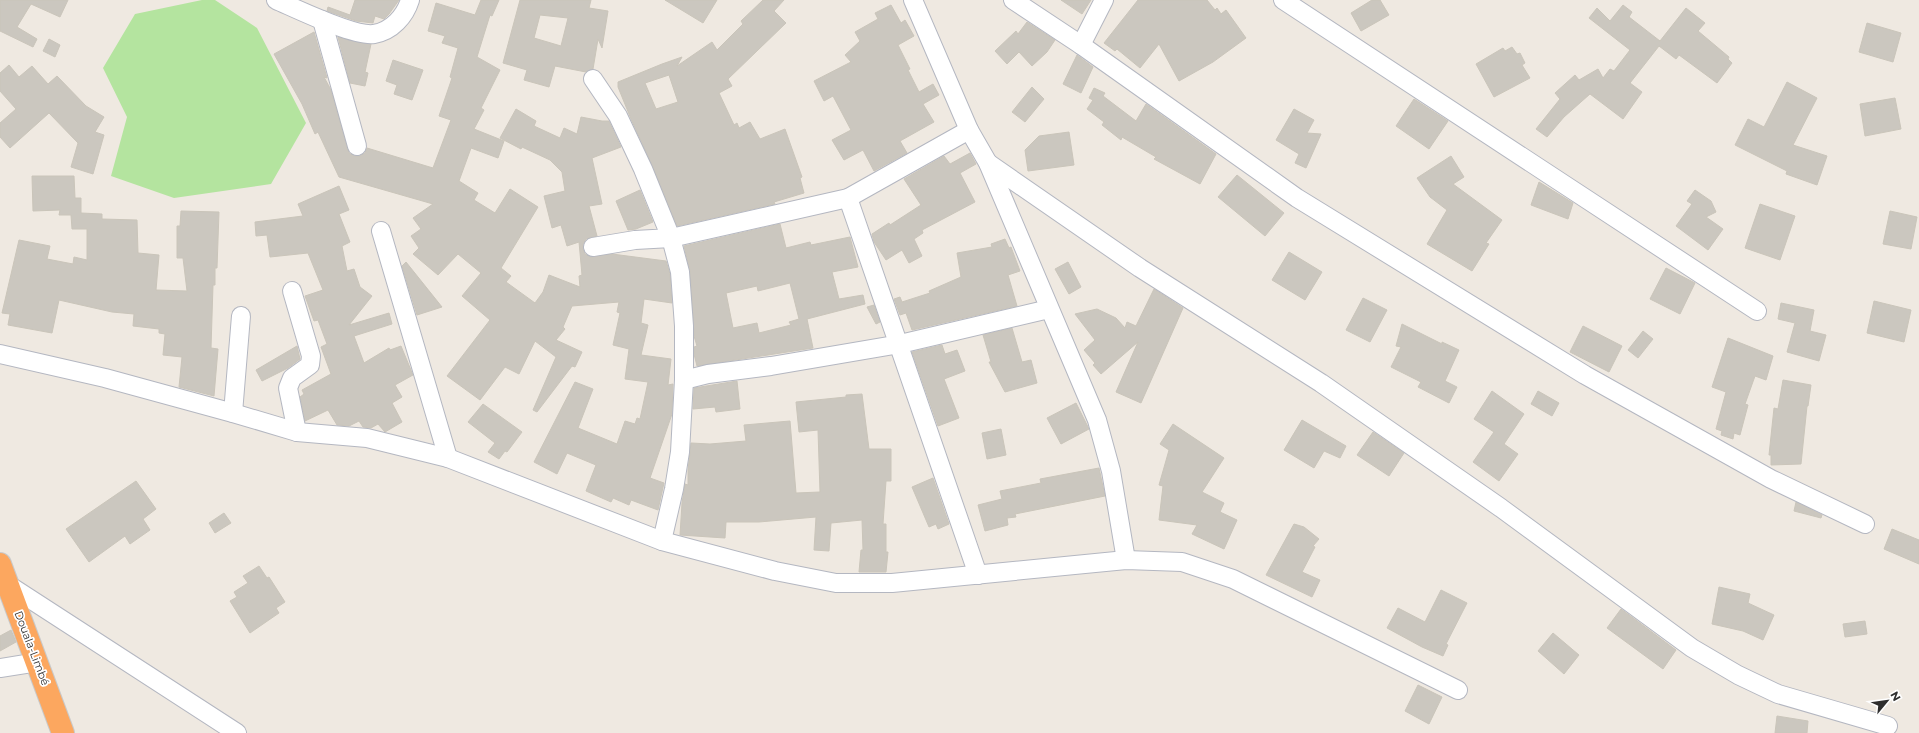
<svg xmlns="http://www.w3.org/2000/svg" width="1919" height="733" font-family="Montserrat,sans-serif">
	<style>
		.green { fill: #b4e49f }
		.building { fill: #cbc7bf; stroke: #cac5ba; fill-rule: evenodd }
		.lines { fill: none; stroke-linecap: round; stroke-linejoin: round }
		.minor-casing { stroke: #b4b7c1; stroke-width: 20 }
		.highway-casing { stroke: #c9c9c9; stroke-width: 24 }
		.minor { stroke: #fff; stroke-width: 18 }
		.highway { stroke: #fca75f; stroke-width: 22 }
		.labels { text-anchor: middle; stroke-width: 3.5; stroke-linejoin: round; paint-order: stroke }
		.street-label { font-size: 11px; fill: #2e2e2e; stroke: #fff }
	</style>
	<rect width="100%" height="100%" fill="#efe9e1"/>
	<path class="green" d="M202,0H215L257,28L306,123L271,184L174,198L111,176L127,117L103,68L135,14Z"/>
	<g class="building">
		<path d="M0,0H68L60,17L31,4L17,27L37,39L33,47L0,31Z"/>
		<path d="M355,0H399L389,14L384,19L375,16L373,23L356,21L327,11L328,7L350,15Z"/>
		<path d="M481,0H499L492,16L490,15L477,57L500,70L481,108L484,110L474,129L504,141L498,158L471,148L459,181L478,193L474,200L495,213L510,189L538,207L501,268L511,276L506,282L535,303L543,292L549,275L580,287L579,276L582,275L579,242L567,246L561,225L552,228L544,196L565,191L562,172L550,160L522,147L521,149L500,138L516,109L536,121L534,126L560,138L564,128L577,134L581,117L602,121H609L621,147L592,158L602,204L589,206L597,236L586,239L583,244V249L585,254L590,257L612,254L666,261L670,274L672,303L644,299L641,323L648,325L641,355L671,359L668,385L673,384L672,414L650,478L664,483L658,510L631,500L629,505L613,498L611,502L586,491L596,465L567,453L557,474L534,462L575,382L593,389L578,428L617,444L625,421L635,424L637,418L640,419L648,382L625,379L629,349L613,345L620,313L617,312L619,302L572,306L563,327L565,329L556,340L582,352L575,367L572,366L537,412L533,410L556,357L535,341L519,374L505,367L480,400L447,376L490,320L462,296L481,273L458,254L438,275L413,254L419,248L411,236L421,229L413,218L433,204L339,177L318,132L315,134L302,104L274,54L314,32L327,78L324,77L331,90L349,153L354,156H360L365,153L367,148L433,168L451,120L439,116L452,78L450,77L458,48L442,43L445,36L428,31L436,3L475,15Z"/>
		<path d="M520,0H591L589,8L608,11L602,48L598,39L593,69L586,72L555,66L549,87L524,80L527,70L503,63ZM540,15L568,18L561,46L534,38Z"/>
		<path d="M665,0H717L703,23Z"/>
		<path d="M763,0H784L774,11L786,23L728,79L732,86L719,93L734,125L737,123L739,128L750,122L760,139L785,129L802,177L800,178L804,193L774,202L775,204L677,226L652,165L631,119L618,87V82L662,64L682,57L677,66L712,42L717,50L743,24L741,21ZM669,75L678,102L656,109L645,83Z"/>
		<path d="M1061,0H1091L1082,14Z"/>
		<path d="M1138,0H1207L1215,10L1217,8L1221,14L1226,10L1246,38L1213,62L1179,81L1159,44L1140,68L1117,49L1115,51L1104,43Z"/>
		<path d="M1372,0H1380L1389,15L1361,31L1351,13Z"/>
		<path d="M891,5L901,23L905,20L914,36L898,45L910,69L908,70L919,92L933,84L939,95L923,104L934,122L900,141L907,153L874,171L863,150L844,160L832,140L851,130L833,96L824,101L814,81L851,62L845,55L860,41L855,32L878,19L875,13Z"/>
		<path d="M1623,5L1632,12L1629,17L1660,41L1686,8L1705,23L1698,31L1729,57L1728,59L1732,63L1717,83L1679,55L1676,59L1659,46L1630,83L1642,92L1623,119L1590,94L1564,117L1547,137L1536,129L1560,99L1555,93L1575,75L1579,80L1598,69L1603,78L1610,69L1614,71L1630,50L1589,18L1597,8L1610,21Z"/>
		<path d="M1027,22L1055,40L1047,52L1032,66L1019,52L1007,64L995,51L1016,31L1018,34Z"/>
		<path d="M1867,23L1901,33L1893,62L1859,52Z"/>
		<path d="M338,37L371,44L365,72L368,73L365,86L350,83Z"/>
		<path d="M49,39L60,45L55,57L43,51Z"/>
		<path d="M1512,47L1517,54L1520,53L1525,63L1522,65L1530,78L1494,97L1476,64L1503,48L1505,51Z"/>
		<path d="M1077,55L1093,67L1081,93L1063,84Z"/>
		<path d="M393,60L423,70L412,100L394,94L397,85L386,81Z"/>
		<path d="M9,65L19,77L32,66L48,84L57,76L86,106L104,117L95,132L104,135L93,174L71,167L78,143L49,113L10,148L0,137V123L16,109L0,91V73Z"/>
		<path d="M1787,82L1817,98L1793,145L1827,156L1817,185L1786,174L1787,171L1735,145L1748,119L1764,127Z"/>
		<path d="M1032,87L1044,99L1025,122L1012,112Z"/>
		<path d="M1094,88L1105,93L1103,96L1136,121L1146,104L1216,154L1200,184L1154,159L1156,157L1122,137L1121,140L1102,125L1104,122L1087,109L1093,100L1089,98Z"/>
		<path d="M1895,98L1901,129L1865,136L1860,104Z"/>
		<path d="M1414,99L1448,121L1429,149L1396,126Z"/>
		<path d="M1294,109L1314,120L1307,133L1321,134L1306,168L1295,163L1299,154L1276,140Z"/>
		<path d="M1069,132L1074,165L1028,171L1025,150L1039,136Z"/>
		<path d="M970,153L976,164L960,173L975,202L922,230L923,233L914,239L922,256L909,263L902,250L886,260L874,242L872,234L889,223L890,225L921,205L904,179L944,156L950,164Z"/>
		<path d="M1451,156L1464,177L1453,184L1502,220L1486,243L1489,244L1472,271L1427,244L1447,210L1430,197L1417,178Z"/>
		<path d="M1237,175L1284,213L1265,236L1218,197Z"/>
		<path d="M32,176H74L75,198H81V213L102,214V219L137,220L138,253L159,255L156,290L187,291L183,258H177V226H180L181,211L219,212L217,268H215V285H213L211,348L218,349L214,396L179,387L182,357L163,355L165,334L159,333V329L133,326L134,314L112,312L59,300L52,333L8,325L10,314L2,313L19,240L50,246L47,259L73,264L74,257L87,260V229H72L71,215H59L60,210L33,211Z"/>
		<path d="M1539,182L1573,203L1568,219L1531,205Z"/>
		<path d="M339,186L349,210L339,214L350,242L342,246L347,271L354,269L360,287L372,296L349,325L389,313L392,324L354,336L364,363L389,348L390,350L401,346L413,375L395,385L402,397L392,403L402,422L385,432L378,424L371,428L363,427L359,421L349,426L337,425L328,410L305,421L300,397L304,394L302,390L331,374L321,347L327,344L318,320L314,321L305,296L323,290L308,253L270,257L267,235L256,236L255,222L303,216L298,204Z"/>
		<path d="M640,190L653,222L636,229L628,230L616,201Z"/>
		<path d="M1695,190L1711,201L1716,212L1706,217L1723,229L1708,250L1676,226L1692,204L1687,201Z"/>
		<path d="M1760,204L1795,216L1780,260L1745,248Z"/>
		<path d="M1890,211L1917,217L1911,249L1883,244Z"/>
		<path d="M780,224L786,248L810,242L811,245L850,237L858,267L832,272L839,299L863,295L865,304L807,319L813,348L697,366L694,354V347L697,346L694,336L690,271L684,246ZM790,283L799,319L789,322L791,325L759,333L757,323L733,328L726,293L757,286L758,291Z"/>
		<path d="M1005,239L1009,248L1011,247L1020,271L1008,275L1017,306L912,330L906,313L900,315L894,299L900,297L902,302L930,293L929,291L961,277L957,253L992,247L991,244Z"/>
		<path d="M1289,252L1322,272L1305,300L1272,280Z"/>
		<path d="M406,262L442,307L417,315L402,266Z"/>
		<path d="M1068,262L1081,287L1069,294L1055,269Z"/>
		<path d="M1666,268L1695,283L1680,314L1650,299Z"/>
		<path d="M1154,289L1183,308L1141,403L1116,392L1138,342L1101,374L1093,365L1095,363L1084,350L1095,340L1075,314L1097,309L1116,318L1125,328L1127,322L1136,326Z"/>
		<path d="M1363,298L1387,310L1370,342L1346,330Z"/>
		<path d="M1874,301L1911,310L1904,342L1867,333Z"/>
		<path d="M1781,303L1814,310L1810,331L1826,335L1819,361L1787,352L1795,323L1778,319Z"/>
		<path d="M874,305L880,322L876,324L867,307Z"/>
		<path d="M1402,324L1442,344V342L1459,350L1445,381L1457,387L1449,403L1418,387L1421,382L1391,367L1401,347L1396,346Z"/>
		<path d="M1583,326L1622,346L1609,372L1570,352Z"/>
		<path d="M1012,328L1022,362L1031,360L1037,383L1005,392L989,362H991L983,335Z"/>
		<path d="M1643,331L1653,339L1638,358L1628,350Z"/>
		<path d="M1728,338L1773,356L1766,380L1755,376L1745,404L1748,405L1740,435L1734,433L1733,439L1721,435L1722,431L1716,429L1726,392L1712,387Z"/>
		<path d="M942,345L945,354L957,350L965,371L944,379L959,418L938,426L912,352Z"/>
		<path d="M297,346L300,359L288,368L262,381L256,370Z"/>
		<path d="M1783,380L1811,385L1808,406H1807L1801,464L1771,465V455H1769L1774,408L1778,409Z"/>
		<path d="M737,381L740,409L716,412L715,407L693,409L694,388Z"/>
		<path d="M1492,391L1524,414L1504,444L1518,454L1499,481L1473,462L1494,432L1474,419Z"/>
		<path d="M1538,391L1559,403L1552,416L1531,404Z"/>
		<path d="M862,394L869,449H891V481H886L883,524H886V552H888L886,572H859L861,550H863L862,520L831,523L829,551L814,550L816,517L759,522H726L725,538L680,535L682,503L685,484L688,485V470L691,443L710,444L746,441L744,425L790,421L796,493L820,492L818,430L799,432L796,402L846,397V395Z"/>
		<path d="M1076,403L1089,429L1061,444L1047,418Z"/>
		<path d="M483,404L522,432L507,452L505,451L499,459L488,452L495,443L468,422Z"/>
		<path d="M1302,420L1346,446L1340,458L1324,451L1314,468L1284,450Z"/>
		<path d="M1173,424L1224,458L1202,492L1224,503L1220,512L1237,520L1224,549L1192,534L1197,525L1159,520L1163,486L1159,485L1169,450L1160,444Z"/>
		<path d="M1001,429L1006,455L987,459L982,433Z"/>
		<path d="M1373,432L1404,453L1389,476L1357,455Z"/>
		<path d="M1099,468L1105,496L1015,514L1016,517L1007,518L1008,525L985,531L978,505L1002,499L1000,491L1041,483L1040,479Z"/>
		<path d="M933,478L949,524L938,529L936,524L929,527L912,487Z"/>
		<path d="M136,481L156,509L143,519L150,530L130,544L125,536L89,562L66,529Z"/>
		<path d="M1796,502L1822,515L1821,518L1794,511Z"/>
		<path d="M224,513L231,523L215,533L209,523Z"/>
		<path d="M1294,524L1304,527L1319,539L1313,546L1315,547L1302,572L1320,580L1312,597L1266,575Z"/>
		<path d="M1892,529L1919,540V564L1884,549Z"/>
		<path d="M259,566L267,578L269,577L285,602L276,608L279,613L250,633L230,601L237,597L234,592L248,583L243,576Z"/>
		<path d="M1719,587L1750,594L1748,603L1774,615L1763,640L1743,631L1712,624Z"/>
		<path d="M1441,590L1467,603L1446,644L1448,645L1443,656L1422,647L1387,628L1398,608L1425,622Z"/>
		<path d="M1621,609L1676,650L1663,669L1607,628Z"/>
		<path d="M1865,621L1867,634L1845,637L1843,624Z"/>
		<path d="M11,630L16,642L0,651V636Z"/>
		<path d="M1553,633L1579,655L1564,674L1538,651Z"/>
		<path d="M1418,685L1442,697L1429,724L1405,711Z"/>
		<path d="M1777,716L1808,721L1807,733H1775Z"/>
	</g>
	<g class="lines">
		<g class="minor-casing">
			<g id="minor">
				<path d="M276,0C297,9 354,37 374,34C392,31 405,16 410,0"/>
				<path d="M913,0L969,130L988,163L1097,420L1111,471L1126,560"/>
				<path d="M1013,0L1081,45L1297,198L1585,375L1771,479L1865,524"/>
				<path d="M1283,0L1757,311"/>
				<path d="M322,20L357,146"/>
				<path d="M1081,45L1104,0"/>
				<path d="M593,79L618,116L643,169L671,238L635,240L593,247"/>
				<path d="M969,130L848,198L671,238L680,272L684,326V380L708,374L771,366L900,344L1049,309"/>
				<path d="M988,163L1140,268L1321,383L1501,508L1692,648L1738,675L1778,694L1888,726"/>
				<path d="M848,198L978,575"/>
				<path d="M381,231L448,458"/>
				<path d="M292,291L311,356L310,365L292,378L288,388L297,432"/>
				<path d="M0,354L105,378L233,413L297,432L367,438L448,458L662,541L775,571L836,583H892L1126,560L1182,562L1233,579L1458,690"/>
				<path d="M233,413L241,316"/>
				<path d="M662,541L674,489L680,452L684,380"/>
				<path d="M7,584L237,733"/>
				<path d="M0,668L38,662"/>
			</g>
		</g>
		<g class="highway-casing">
			<path id="highway" d="M0,564L63,733"/>
		</g>
		<use href="#minor" class="minor"/>
		<use href="#highway" class="highway"/>
	</g>
	<g class="labels">
		<g class="street-label">
			<text transform="translate(32 648) rotate(69)" y="4">Douala-Limbé</text>
		</g>
	</g>
	<g transform="translate(1887 701) rotate(61)" stroke="#ffffff" stroke-width="3" paint-order="stroke">
	<path d="M0-3L7 15L0 10L-7 15Z" fill="#2e2e2e"/>
	<text y="-6" font-size="11" font-weight="bold" text-anchor="middle" fill="#2e2e2e">N</text>
	</g>
</svg>
